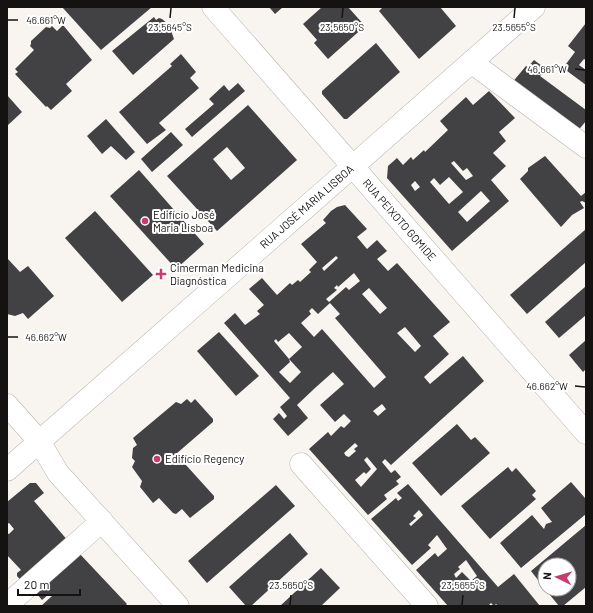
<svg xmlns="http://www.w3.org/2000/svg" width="593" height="613" font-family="Barlow,sans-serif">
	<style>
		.building { fill: #424144; fill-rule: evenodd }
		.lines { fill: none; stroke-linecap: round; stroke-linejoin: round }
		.minor-casing { stroke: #b8b5b1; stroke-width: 23 }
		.minor { stroke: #fff; stroke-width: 22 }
		.ticks { fill: none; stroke: #141312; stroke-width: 1.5 }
		.poi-dot { fill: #c73c6f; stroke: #fff; stroke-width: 1.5 }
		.labels { text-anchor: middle; stroke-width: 4; stroke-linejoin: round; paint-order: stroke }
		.street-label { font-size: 11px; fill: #141312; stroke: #fff }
		.poi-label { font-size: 11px; fill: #141312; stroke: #fff; text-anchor: start }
		.ticks-label { font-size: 10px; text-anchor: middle; fill: #141312; stroke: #fff; stroke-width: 4; stroke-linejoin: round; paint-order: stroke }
	</style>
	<rect width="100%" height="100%" fill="#f8f5f1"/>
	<g class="building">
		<path d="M62,7H152L101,50Z"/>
		<path d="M269,7H283L275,14Z"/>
		<path d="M322,7H348L365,26L328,59L314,43L317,40L303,24Z"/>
		<path d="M383,7H440L456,26L419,59L379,11Z"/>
		<path d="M154,17L156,20L159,18L162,19L169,25L174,39L133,75L112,51Z"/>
		<path d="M586,23V60L584,59L579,65L586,70V85L563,68L575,52L568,46Z"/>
		<path d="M63,25L92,60L66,84L72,91L51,110L47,106L46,107L15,74L18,72L15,69L34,50L30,46L31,44V41L46,27L50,28L52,26L57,31Z"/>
		<path d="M376,43L400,72L347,119H344L322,94V91Z"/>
		<path d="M181,54L196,72L190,78L199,88L159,123L166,130L147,144L119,112L172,66L170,64Z"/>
		<path d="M534,60L546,69L540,76L586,110V121L576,133L511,84L526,66L528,67Z"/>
		<path d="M238,83L245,91L192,137L185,129L214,104L209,99L224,85L229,91Z"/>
		<path d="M489,91L515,118L499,132L506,141L493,153L506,166L491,180L509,201L452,251L387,178L388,166L397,158L403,165L411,157L413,160L424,150L425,152L448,130L440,121L466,97L473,105ZM454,161L463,171L467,168L473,176L466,180L451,163ZM449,177L463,192L449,204L430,182L434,178L440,185ZM415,181L420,187L415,191L411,185ZM481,191L490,201L467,222L458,212Z"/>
		<path d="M7,95L22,112L7,126Z"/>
		<path d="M248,105L297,160L217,231L167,176ZM227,147L245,168L231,180L213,159Z"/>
		<path d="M106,119L135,152L126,160L111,146L102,154L87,136Z"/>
		<path d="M171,132L183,145L152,172L141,159Z"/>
		<path d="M545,156L581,196L586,192V203L582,201L580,202L584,208L572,215L561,227L520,179L528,171V168Z"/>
		<path d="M139,170L204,244L176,269L110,196Z"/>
		<path d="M345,205L367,229L357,237L367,249L377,240L387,251L377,259L388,271L397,263L450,322L433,336L449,354L424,377L430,384L463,356L484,381L391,465L385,459L382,462L391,473L395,470L401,477L396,481L399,484L384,495L387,499L368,515L309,449L328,432L331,436L341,426L344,428L351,421L344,414L335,422L320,405L344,384L333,372L315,388L297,405L308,418L288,436L273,419L279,413L284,419L287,416L280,407L290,398L224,323L235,313L245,325L260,314L257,311L264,305L249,289L262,278L277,295L290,283L292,285L298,280L300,282L311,272L309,270L317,262L301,244L326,223L323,220L331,211L337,207ZM336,256L338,258L324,271L322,268ZM354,273L360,281L349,290L346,287L329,302L326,299L337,290L334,288L337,285L338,287ZM369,288L387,308L380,314L362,294ZM330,303L340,314L335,318L386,377L374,388L322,329L314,337L301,323L311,314L309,311L312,308L318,314ZM405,327L421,346L415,352L397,333ZM289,333L302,347L289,359L301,372L290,383L279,372L290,362L289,359L274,341L276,339L278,342ZM382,404L386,409L378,416L373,411ZM355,443L358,446L354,449L356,451L349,457L346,456L344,453ZM367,457L377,469L361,487L355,480L364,472L366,474L371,469L364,460Z"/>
		<path d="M95,211L153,275L122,302L65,238Z"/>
		<path d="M586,229V262L527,314L510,295Z"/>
		<path d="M7,258L20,272L28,266L54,296L28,319L23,313L15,316L7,314Z"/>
		<path d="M586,286V315L559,338L545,322Z"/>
		<path d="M219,332L259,376L236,396L197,351Z"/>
		<path d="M586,340V369L583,372L569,355Z"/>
		<path d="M187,399L191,403L195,399L213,419V422L176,454L214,496V499L190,518L182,509L176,514L173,513L159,498L153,503L140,487L142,481L132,467L135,461L132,458L133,448L137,445L133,438L176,402L181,404Z"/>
		<path d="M457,424L471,440L475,437L490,453L441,496L412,463Z"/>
		<path d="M508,467L512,472L516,468L536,491L532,495L536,499L490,539L461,506Z"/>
		<path d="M571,482L585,498L586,497V514L521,568L500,543L532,515L544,529L546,524L552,522L541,508Z"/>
		<path d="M30,483H36L44,493L34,501L69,542L24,584L17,576V573L21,570L7,555V533L9,534L14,529L9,523L7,524V502Z"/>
		<path d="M408,484L498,587L514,574L540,606H498L496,604L494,606L491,603L488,606H448L416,570L435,553L438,557L447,549L437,535L428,545L431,548L412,565L371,519L396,498L398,501L402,498L397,493ZM419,510L423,515L411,526L409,524L416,518L413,516ZM466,560L477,576L471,581L462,572L456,578L454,574L460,569L458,567Z"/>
		<path d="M276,485L295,506L207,583L188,561Z"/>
		<path d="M586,525V587L563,606H559L545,589H569V565H545V589L531,571Z"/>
		<path d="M290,533L308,554L251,606H246L229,587Z"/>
		<path d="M78,552L127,604L125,606H41L52,596L49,594L42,600L33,589Z"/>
		<path d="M321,568L340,588L321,606H280Z"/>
	</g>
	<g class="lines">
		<g class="minor-casing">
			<g id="minor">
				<path id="s1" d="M213,7L586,433"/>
				<path d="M471,62L586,147"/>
				<path d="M7,405L39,441L58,473L178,606"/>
				<path d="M301,464L427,606"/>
				<path id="s2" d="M7,470L534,7"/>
				<path d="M7,605L102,521"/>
			</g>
		</g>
		<use href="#minor" class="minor"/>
	</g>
	<path class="ticks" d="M170,18L171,8M342,18L343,8M514,18L515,8M8,20H18M575,69L585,70M8,337H18M575,386L585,387M290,605L291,595M462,605L463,595"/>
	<g class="poi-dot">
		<circle cx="145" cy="221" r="4"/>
		<path d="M159 268h4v4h4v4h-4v4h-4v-4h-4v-4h4z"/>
		<circle cx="157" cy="459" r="4"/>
	</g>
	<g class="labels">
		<g class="street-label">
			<text dy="4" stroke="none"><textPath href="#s2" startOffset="399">RUA JOSÉ MARIA LISBOA</textPath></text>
			<text dy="4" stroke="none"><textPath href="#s1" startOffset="283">RUA PEIXOTO GOMIDE</textPath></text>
		</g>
		<g class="poi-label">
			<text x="153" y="219">Edifício José<tspan x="153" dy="13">Maria Lisboa</tspan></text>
			<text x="170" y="272">Cimerman Medicina<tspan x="170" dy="13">Diagnóstica</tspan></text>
			<text x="165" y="463">Edifício Regency</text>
		</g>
	</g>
	<g class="ticks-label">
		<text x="46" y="24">46.661°W</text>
		<text x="170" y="31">23.5645°S</text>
		<text x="342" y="31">23.5650°S</text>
		<text x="514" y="31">23.5655°S</text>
		<text x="547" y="73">46.661°W</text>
		<text x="46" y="341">46.662°W</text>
		<text x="547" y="390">46.662°W</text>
		<text x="291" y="589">23.5650°S</text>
		<text x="463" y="589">23.5655°S</text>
	</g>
	<rect width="593" height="613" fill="none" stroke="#141312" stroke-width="16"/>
	<g transform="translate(557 577) rotate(275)"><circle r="19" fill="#ffffff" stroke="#a1a1a0"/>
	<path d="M0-3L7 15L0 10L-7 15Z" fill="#c73c6f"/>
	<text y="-6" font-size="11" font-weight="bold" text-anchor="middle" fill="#141312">N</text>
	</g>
	<path d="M18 589v6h62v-6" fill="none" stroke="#141312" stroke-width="2"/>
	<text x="24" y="589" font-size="12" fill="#141312" stroke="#ffffff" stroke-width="3" paint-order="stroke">20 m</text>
</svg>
